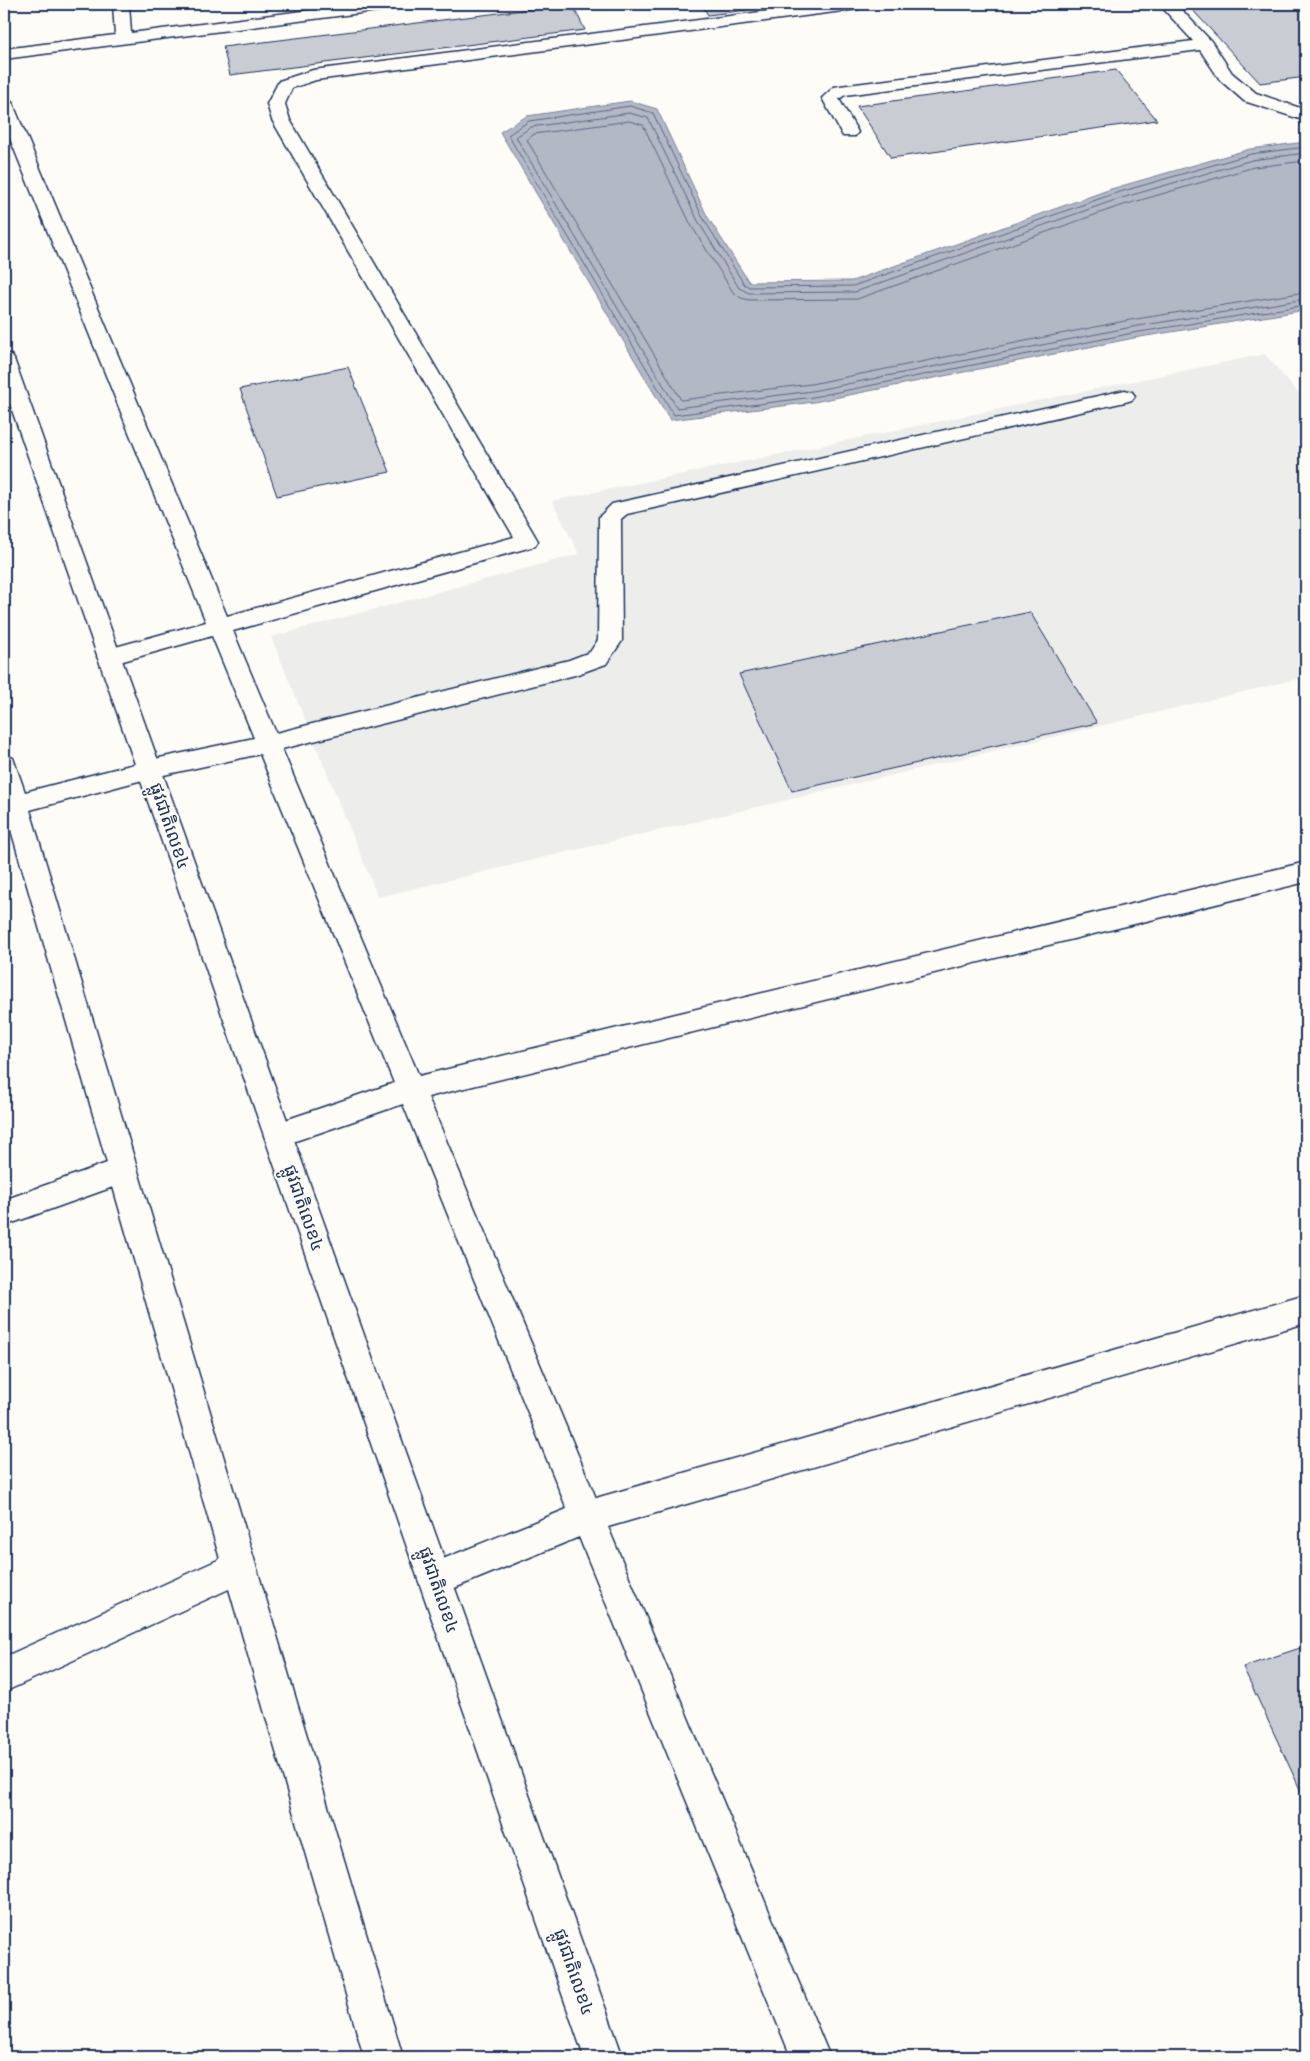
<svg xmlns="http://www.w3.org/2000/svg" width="1310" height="2061" font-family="'Indie Flower','Noto Sans Khmer',sans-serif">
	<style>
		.built { fill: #edeeec }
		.water { fill: #b3b8c5; stroke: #76819c }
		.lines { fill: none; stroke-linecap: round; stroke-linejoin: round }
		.shore { stroke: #586687; stroke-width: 1 }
		.building { fill: #c9ccd3; stroke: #1b2f5e }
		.minor-casing { stroke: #1b2f5e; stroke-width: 3 }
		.highway-casing { stroke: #1b2f5e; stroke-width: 3 }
		.minor { fill: #fdfcf7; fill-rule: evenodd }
		.highway { fill: #fdfcf7; fill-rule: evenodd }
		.labels { text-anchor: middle; stroke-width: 4.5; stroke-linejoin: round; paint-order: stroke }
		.street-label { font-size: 18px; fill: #1b2f5e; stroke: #fdfcf7 }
	</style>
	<rect width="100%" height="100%" fill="#fdfcf7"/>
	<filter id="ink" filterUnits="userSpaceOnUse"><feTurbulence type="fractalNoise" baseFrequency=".02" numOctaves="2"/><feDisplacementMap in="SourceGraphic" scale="10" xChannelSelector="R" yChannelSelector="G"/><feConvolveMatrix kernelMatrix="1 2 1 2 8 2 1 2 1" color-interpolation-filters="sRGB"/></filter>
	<g filter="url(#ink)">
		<path class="built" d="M1265,354L1306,402V677L378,897L271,637L579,554L552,501Z"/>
		<path class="water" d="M630,101L657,109L707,216L749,282L852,281L1111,189L1250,149L1306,142V310L1134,338L814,402L670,420L500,132L527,116Z"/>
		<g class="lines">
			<g class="shore">
				<path d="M1306,147L1251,154L1113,194L853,286L749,287L744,284L703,218L653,113L630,106L529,121L508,135L674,415L813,397L1133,333L1306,305"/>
				<path d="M1306,153L1252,160L1115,200L855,292L749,293L739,288L698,221L648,118L629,113L531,127L516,137L677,408L812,391L1132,327L1306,299"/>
				<path d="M1306,161L1254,167L1117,207L857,299L749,300L741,298L733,292L691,225L643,125L629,121L534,134L527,140L681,400L811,384L1130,320L1306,292"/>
			</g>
		</g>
		<g class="building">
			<path d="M572,4L585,30L230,75L223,47Z"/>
			<path d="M701,4H795L708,15Z"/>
			<path d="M1187,4H1296L1306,14V77L1260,83Z"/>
			<path d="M1116,70L1157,120L891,158L857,106Z"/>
			<path d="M348,367L390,472L277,496L240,389Z"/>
			<path d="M1030,612L1097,723L792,791L739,674Z"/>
			<path d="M1306,1646V1802L1243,1667Z"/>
		</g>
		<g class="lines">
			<g class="minor-casing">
				<g id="minor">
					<path d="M113,4H129L131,33L357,4H400L392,9L4,59V49L115,35Z"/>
					<path d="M823,4H866L858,9L316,80L292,88L285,104L290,120L538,541L535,546L233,631L276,733L569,660L590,652L598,640L599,517L612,504L1125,390L1132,392L1135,396L1132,400L1125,402L627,514L621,519L622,641L606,664L575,675L282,749L419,1076L1306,862V882L428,1097L596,1498L1306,1295V1323L608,1527L830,2057H791L579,1537L435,1596L423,1591L418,1579L423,1567L567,1509L403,1104L278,1147L268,1144L264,1135L268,1126L394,1083L260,754L150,778L30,810L403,2057H364L229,1589L4,1692V1657L220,1559L113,1187L4,1226V1200L107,1163L7,816H4V755L13,758L25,792L150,760L254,738L212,636L109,665L101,663L97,657L101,651L206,622L4,124V99L10,100L13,104L227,616L514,537L272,120L267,104L279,81L313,70Z"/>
					<path d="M1159,4H1176L1211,41L1232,73L1256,93L1306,110V121L1244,101L1220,80L1200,50L845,95L839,99L858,132L855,136H843L822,98L834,87L840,86L1193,41Z"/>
				</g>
			</g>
			<g class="highway-casing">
				<path id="highway" d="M4,353L11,355L14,359L623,2057H584L4,387Z"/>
			</g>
			<use href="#minor" class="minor"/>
			<use href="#highway" class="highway"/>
		</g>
	</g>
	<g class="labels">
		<g class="street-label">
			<text transform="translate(170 826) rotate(71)" y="6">ផ្លូវជាតិលេខ៤</text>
			<text transform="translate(304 1208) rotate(71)" y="6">ផ្លូវជាតិលេខ៤</text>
			<text transform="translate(439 1590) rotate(71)" y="6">ផ្លូវជាតិលេខ៤</text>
			<text transform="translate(574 1972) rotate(71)" y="6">ផ្លូវជាតិលេខ៤</text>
		</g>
	</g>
	<rect width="1310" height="2061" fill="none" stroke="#fdfcf7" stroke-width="20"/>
	<rect x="10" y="10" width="1290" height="2041" fill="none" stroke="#1b2f5e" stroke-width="2" filter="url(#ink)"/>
</svg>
